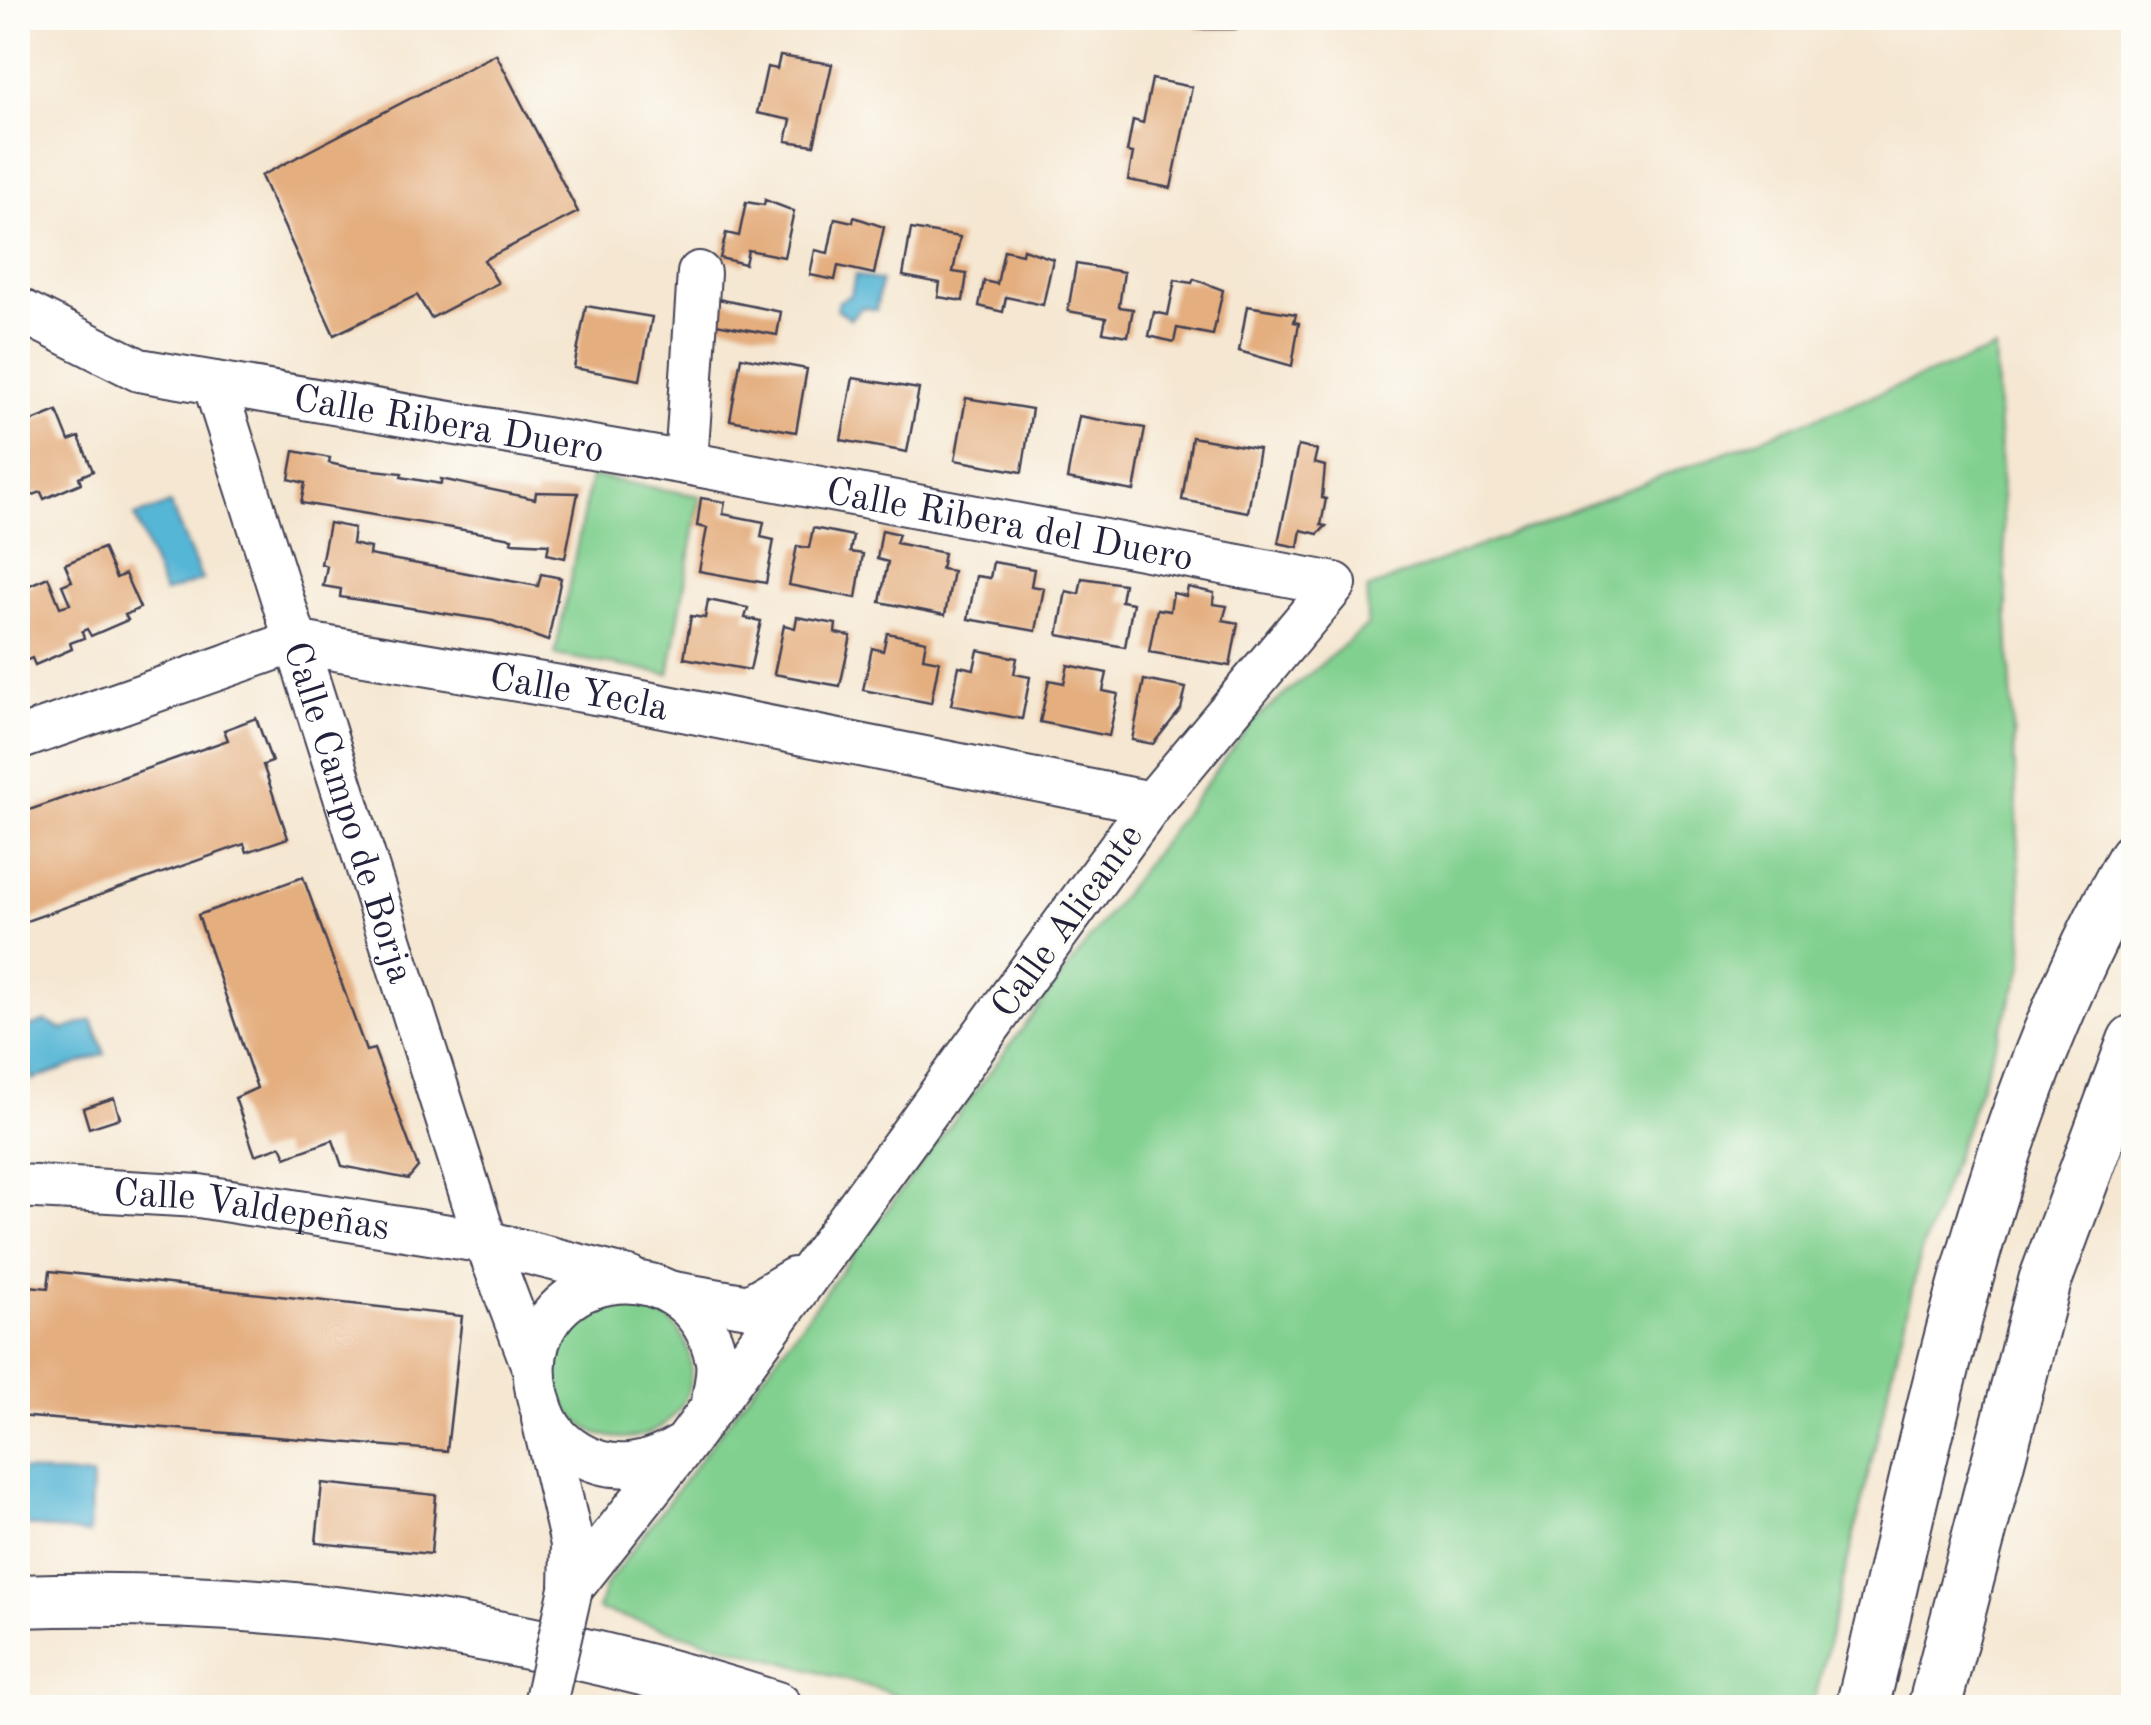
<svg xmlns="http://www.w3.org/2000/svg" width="2151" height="1725" font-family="'Old Standard TT',serif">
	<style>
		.green { fill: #81d08f; stroke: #527965; stroke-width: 2.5 }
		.water { fill: #57b6d5; stroke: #3c6c88; stroke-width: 2.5 }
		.building { fill: #e4ae7f }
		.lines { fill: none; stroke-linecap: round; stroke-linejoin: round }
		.minor-casing { stroke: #424052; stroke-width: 46 }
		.major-casing { stroke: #424052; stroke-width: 56 }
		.minor { stroke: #fff; stroke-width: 42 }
		.major { stroke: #fff; stroke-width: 52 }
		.minor-bridge-casing { stroke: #424052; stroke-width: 46; stroke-linecap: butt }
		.minor-bridge { stroke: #fff; stroke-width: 42 }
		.labels { text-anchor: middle; stroke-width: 8; stroke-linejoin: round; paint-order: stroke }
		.street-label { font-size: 38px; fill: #22223b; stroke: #fdfcf7 }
	</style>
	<rect width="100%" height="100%" fill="#fdfcf7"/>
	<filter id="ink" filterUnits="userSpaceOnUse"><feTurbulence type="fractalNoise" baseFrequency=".01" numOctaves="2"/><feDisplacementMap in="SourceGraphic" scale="20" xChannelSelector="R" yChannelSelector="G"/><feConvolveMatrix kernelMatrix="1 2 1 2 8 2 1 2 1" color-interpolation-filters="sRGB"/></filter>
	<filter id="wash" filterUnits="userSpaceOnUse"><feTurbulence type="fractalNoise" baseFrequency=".0048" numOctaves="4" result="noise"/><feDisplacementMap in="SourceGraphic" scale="40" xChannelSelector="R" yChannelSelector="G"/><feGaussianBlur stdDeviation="2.25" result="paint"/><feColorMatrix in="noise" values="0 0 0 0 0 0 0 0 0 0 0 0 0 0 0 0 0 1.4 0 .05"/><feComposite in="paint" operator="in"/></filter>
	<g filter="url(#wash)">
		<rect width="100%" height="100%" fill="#f5e7d1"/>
		<g class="green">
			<path d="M1995,349L2024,964L1921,1252L1813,1707H923L885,1691L598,1610L605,1586L1253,721L1367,626V589Z"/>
			<path d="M591,476L700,496L669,674L555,655Z"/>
			<circle cx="623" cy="1370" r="68"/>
		</g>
		<g class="water">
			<path d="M855,275L881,281L876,310L862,307L850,319L837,309L839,301L851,295Z"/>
			<path d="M170,504L202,580L164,593L135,516Z"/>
			<path d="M92,1020L105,1054L32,1080L18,1031L46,1021L63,1030Z"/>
			<path d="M18,1470L92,1477L89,1534L18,1524Z"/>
		</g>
		<g id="blocks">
			<g class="building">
				<rect x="1196" y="18" width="42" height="11"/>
				<path d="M496,54L578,212L484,260L498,283L431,318L417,295L334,335L261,176Z"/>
				<path d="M780,56L832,64L814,145L786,141L791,120L757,113L767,67L777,69Z"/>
				<path d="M1152,79L1192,87L1171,188L1128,180L1133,153L1127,152L1133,120L1143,123Z"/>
				<path d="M765,200L794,211L784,257L748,250L745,264L720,258L726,233L739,236L746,202L764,205Z"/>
				<path d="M854,217L884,227L874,274L838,266L835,280L810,275L815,250L828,253L835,218L853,222Z"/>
				<path d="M911,229L960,237L953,272L967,274L963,301L938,297L940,283L903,276Z"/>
				<path d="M1023,249L1053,259L1043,305L1006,297L1003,312L979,306L984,281L997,284L1004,250L1022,254Z"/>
				<path d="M1076,264L1124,272L1119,307L1133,309L1128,336L1103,332L1106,318L1068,311Z"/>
				<path d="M1194,279L1223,290L1213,335L1177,328L1174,342L1149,336L1154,312L1168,315L1175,280L1192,283Z"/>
				<path d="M718,299L781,312L777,335L716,324Z"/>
				<path d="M586,306L652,317L640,380L574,368Z"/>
				<path d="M1247,306L1296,314L1294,322L1299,323L1292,366L1239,351Z"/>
				<path d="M741,357L807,369L796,432L730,420Z"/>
				<path d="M853,378L919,389L907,452L841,440Z"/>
				<path d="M966,398L1032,409L1022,472L955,460Z"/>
				<path d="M57,411L69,441L79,437L93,471L79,477L81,483L44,499L41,492L31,496L18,464V447L26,444L18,427Z"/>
				<path d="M1079,416L1145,428L1134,491L1067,479Z"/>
				<path d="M1192,437L1259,449L1248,512L1182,500Z"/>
				<path d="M1298,446L1317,450L1314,463L1325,466L1322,498L1326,499L1321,525L1326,526L1318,534L1301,530L1298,547L1278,543Z"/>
				<path d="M294,451L330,458L329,463L347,467L402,473L401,477L441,484V479L535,499L536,492L578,493L565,558L547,554L549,544L511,542L512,538L301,503L305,483L289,479Z"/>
				<path d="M701,498L725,502L723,514L764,522L761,537L774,540L766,583L699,571L707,528L697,526Z"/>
				<path d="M329,523L354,528L352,544L370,548L369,555L538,586L541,574L561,578L548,641L493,621L340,597L341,589L323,586L327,566L321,564Z"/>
				<path d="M813,528L853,536L850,552L863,554L856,598L789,585L797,546L809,548Z"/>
				<path d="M882,530L899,534L896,543L944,553L941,569L953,571L945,615L880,602L888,562L877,559Z"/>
				<path d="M103,548L116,578L125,574L140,608L125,615L128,620L91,636L87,629L82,631L84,638L70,643L72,649L35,665L32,658L22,662L18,651V590L48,577L60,607L70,604L62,585L72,581L65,564Z"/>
				<path d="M993,562L1034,569L1031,586L1044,588L1036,631L968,619L976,576L990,578Z"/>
				<path d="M1082,578L1124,584L1121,601L1133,603L1125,647L1058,635L1066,591L1079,594Z"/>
				<path d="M1188,587L1214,593L1213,604L1227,606L1223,620L1238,623L1230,666L1149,652L1157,609L1170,611L1173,593L1186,596Z"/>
				<path d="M708,600L748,608L745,618L761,621L750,670L684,658L691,616L705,618Z"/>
				<path d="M797,617L836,624L835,633L851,636L840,686L774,674L784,625L795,628Z"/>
				<path d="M887,633L926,641L923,658L939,661L931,703L863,690L872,648L883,651Z"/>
				<path d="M978,650L1017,658L1014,674L1030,677L1022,719L951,705L959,666L974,669Z"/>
				<path d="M1068,665L1107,673L1103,691L1118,694L1109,736L1040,722L1049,680L1064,683Z"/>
				<path d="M1144,680L1186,688L1181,709L1153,744L1132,740Z"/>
				<path d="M256,718L272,762L263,765L288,838L247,852L244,844L18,924V814L228,740L224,730Z"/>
				<path d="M303,877L366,1051L374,1049L418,1167L408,1179L342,1166L333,1140L286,1157L281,1146L255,1155L235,1098L257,1088L198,915Z"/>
				<path d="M114,1098L120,1118L89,1128L83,1108Z"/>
				<path d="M50,1271L462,1316L447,1451L18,1416V1285L48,1288Z"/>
				<path d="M322,1483L436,1495L431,1554L316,1543Z"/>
			</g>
		</g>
	</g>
	<g filter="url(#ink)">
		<use href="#blocks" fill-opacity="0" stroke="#424052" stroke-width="2.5"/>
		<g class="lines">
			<g class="minor-casing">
				<g id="minor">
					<path id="s1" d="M18,309L139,370L686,463L1335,584L1152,803L685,1444C650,1465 615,1475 578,1453C553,1438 543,1420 537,1392C512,1268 692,1236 717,1361C719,1374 714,1392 712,1406"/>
					<path id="s2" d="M214,383L486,1242L532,1364"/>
					<path d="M686,463L699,273"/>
					<path id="s3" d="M18,739L294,642L607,695L1152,803"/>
					<path id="s4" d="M18,1186L199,1196L486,1242L629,1278"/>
					<path d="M673,1293L749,1306L794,1279"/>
					<path d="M543,1419L572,1544L571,1589"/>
					<path d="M571,1589L682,1448"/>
				</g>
			</g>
			<g class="major-casing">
				<g id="major">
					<path d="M18,1601C271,1592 535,1629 776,1708"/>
					<path d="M1862,1708C1933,1419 1984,1118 2134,858"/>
					<path d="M1934,1708L2045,1281L2134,1041"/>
				</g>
			</g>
			<use href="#minor" class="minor"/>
			<use href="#major" class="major"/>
			<g class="minor-bridge-casing">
				<path id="minor-bridge" d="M544,1708L571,1589"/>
			</g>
			<use href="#minor-bridge" class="minor-bridge"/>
		</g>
	</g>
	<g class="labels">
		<g class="street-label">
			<text dy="13" stroke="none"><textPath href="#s1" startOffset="450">Calle Ribera Duero</textPath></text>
			<text dy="13" stroke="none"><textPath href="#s1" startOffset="1020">Calle Ribera del Duero</textPath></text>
			<text dy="13" stroke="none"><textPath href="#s3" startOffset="582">Calle Yecla</textPath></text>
			<text dy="13" stroke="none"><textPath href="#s2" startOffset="450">Calle Campo de Borja</textPath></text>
			<text transform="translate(1066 920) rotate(-54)" y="13">Calle Alicante</text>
			<text dy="13" stroke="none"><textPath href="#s4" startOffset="235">Calle Valdepeñas</textPath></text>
		</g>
	</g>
	<rect width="2151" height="1725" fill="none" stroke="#fdfcf7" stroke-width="60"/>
</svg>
